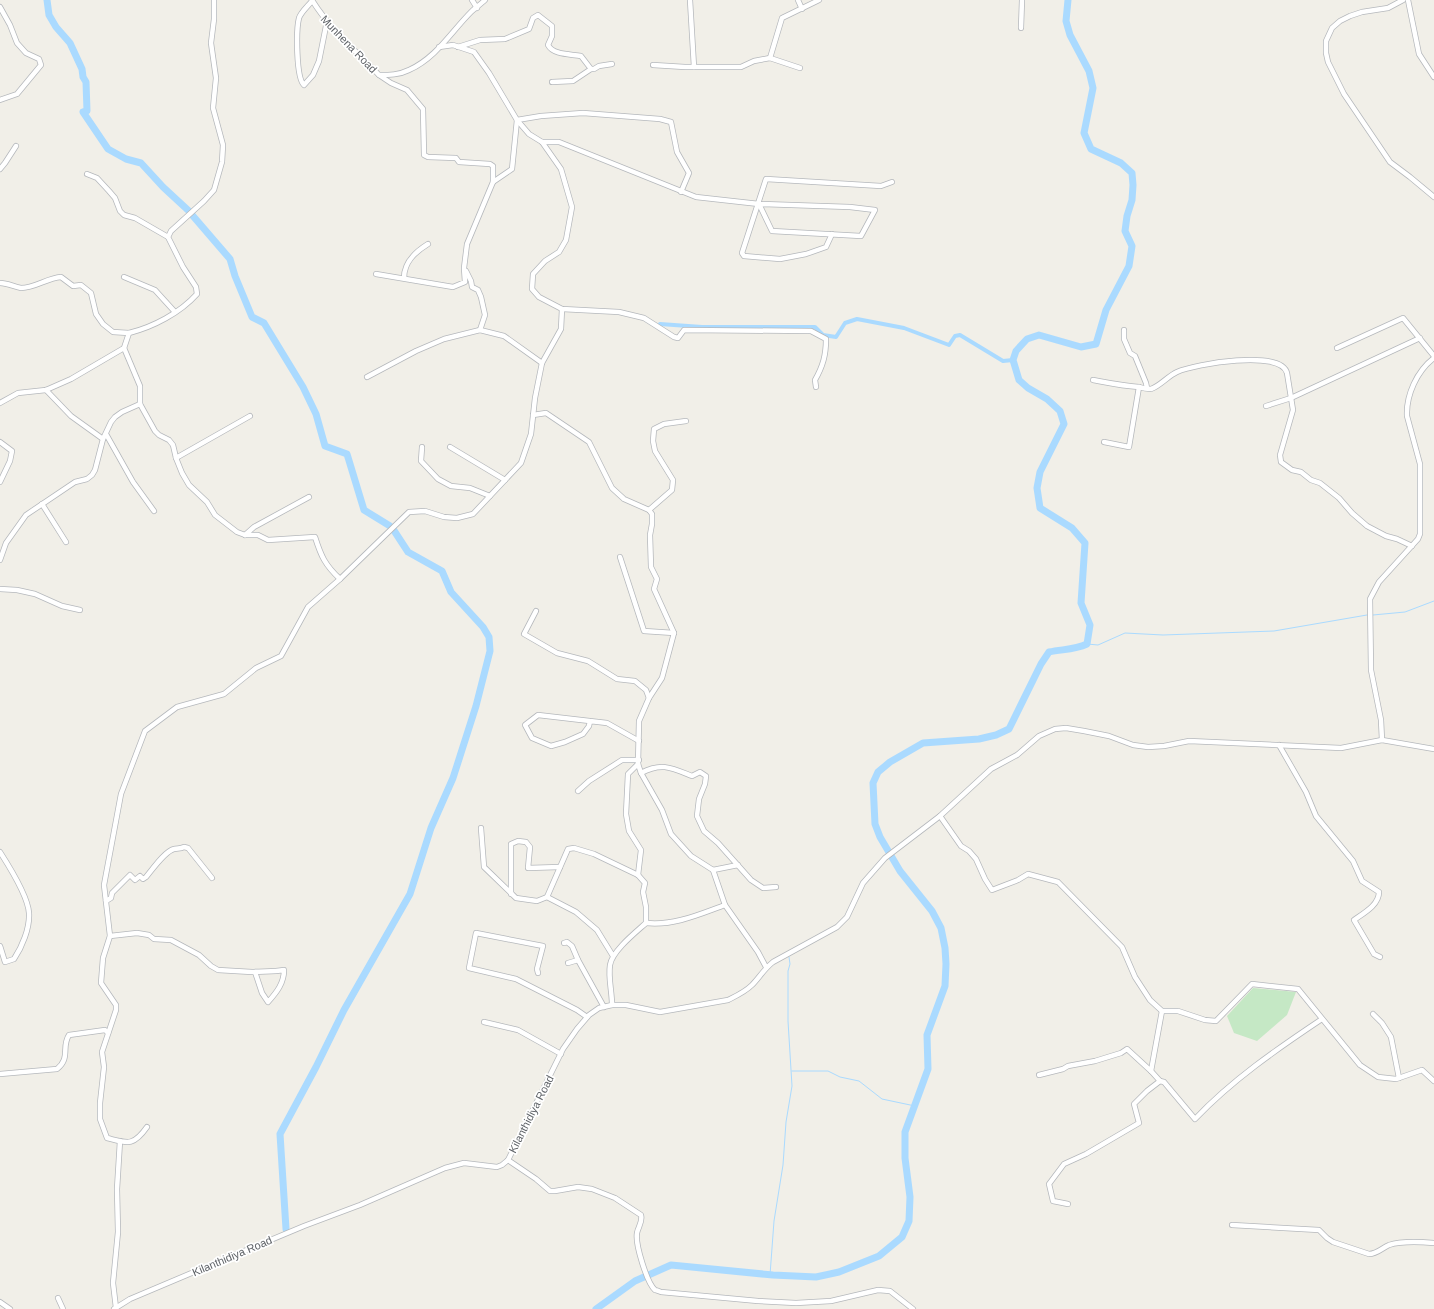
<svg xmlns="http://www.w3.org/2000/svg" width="1434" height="1309" font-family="Helvetica,sans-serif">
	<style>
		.green { fill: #c5e8c5 }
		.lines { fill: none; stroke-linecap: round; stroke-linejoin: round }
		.stream { stroke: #aadaff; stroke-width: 1 }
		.canal { stroke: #aadaff; stroke-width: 4 }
		.river { stroke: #aadaff; stroke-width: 7 }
		.minor-casing { stroke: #b5b8bc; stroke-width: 6 }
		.minor { stroke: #fff; stroke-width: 4.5 }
		.labels { text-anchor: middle; stroke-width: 3.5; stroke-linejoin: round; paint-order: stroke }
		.street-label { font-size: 11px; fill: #5f6368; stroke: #fff }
	</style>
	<rect width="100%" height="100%" fill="#f1efe8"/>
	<path class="green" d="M1253,988L1296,992L1287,1015L1257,1041L1234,1033L1227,1016Z"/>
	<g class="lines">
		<g class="stream">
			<path d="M1373,615L1405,612L1434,601"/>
			<path d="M1087,644L1098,645L1125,633L1163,635L1274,631L1367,615"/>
			<path d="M792,1071H828L840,1077L859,1081L882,1099L915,1106"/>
			<path d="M770,1275L774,1221L783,1165L786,1122L792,1086L788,1021V971L790,964L789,957"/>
		</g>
		<path class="canal" d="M660,324L702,327H815L823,335L836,337L845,323L857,319L904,328L949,345L955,336L960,335L1003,361L1013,360"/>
		<g class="river">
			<path d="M47,0L49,15L56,27L70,43L82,69L83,77L86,82L87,111L83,112L108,149L126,159L141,163L163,187L190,212"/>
			<path d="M193,216L230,259L235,276L252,317L264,323L303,387L316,414L325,446L347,454L364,510L390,526"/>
			<path d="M286,1229L280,1134L316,1067L344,1010L410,894L431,828L453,778L476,706L490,651L489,637L483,627L451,592L442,571L408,552L393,529"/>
			<path d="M596,1309L635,1281L671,1265L773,1275L816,1277L839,1272L879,1256L902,1237L909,1221L910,1197L905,1158V1132L928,1069L927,1035L945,986L946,964L945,948L941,928L932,911L900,871L880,837L875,824L873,783L878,772L890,762L923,743L979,739L996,735L1009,729L1041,664L1049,652C1063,649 1074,650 1087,644L1090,625L1081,603L1085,543L1072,528L1040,508L1037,488L1040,472L1064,424L1060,411L1047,399L1028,388L1019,380L1013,360L1016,351L1027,339L1039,335L1081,347L1096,344L1106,310L1129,266L1132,246L1125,231L1127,216L1132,200L1133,185L1132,173L1121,163L1091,149L1084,133L1093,88L1089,71L1070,35L1066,21L1068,0"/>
		</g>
		<g class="minor-casing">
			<g id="minor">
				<path d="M312,0C329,28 356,51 379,75C389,75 399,75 409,70C436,58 451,32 471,12C475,8 481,4 485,0"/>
				<path d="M472,0L477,8"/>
				<path d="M690,0L694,67"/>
				<path d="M798,0L802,9"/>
				<path d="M1403,0L1388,8L1362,12L1350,16L1340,21L1332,28L1326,41V53L1328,62L1344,94L1390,162L1410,177L1434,197"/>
				<path d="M1408,0L1419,54L1434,77"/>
				<path d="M312,1C308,6 301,12 299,18C296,30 296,78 304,85L313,75L319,61L327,21"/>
				<path d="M0,7L10,25L17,43L26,53L39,59L41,65L17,94L0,100"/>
				<path d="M1021,28L1022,0"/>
				<path d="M439,47L453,45L474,52L489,73L517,120L529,134L542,142L561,169L572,207L566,240L559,252L545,261L533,274L532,289L539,297L562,309L619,312L644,318L674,337L678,338L684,330L811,331L826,339C826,355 823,366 815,380L816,387"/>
				<path d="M458,47L480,40L505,39L529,29L533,18L538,15L552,26V36L548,45C553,55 570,54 581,56L591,69H594L599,66L612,64"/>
				<path d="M770,58L782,18L819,0"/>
				<path d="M653,65L685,67H741L754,61L770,58L800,68"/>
				<path d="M379,75L391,83L407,90L423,109L424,155L428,157L456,158L459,162L490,164L493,166V182"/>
				<path d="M552,82L573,81L591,69"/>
				<path d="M542,142H559L696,197L759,204L850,207L875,210L861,236L772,231L759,204"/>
				<path d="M0,169L5,163L16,146"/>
				<path d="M87,174L97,178L109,191L115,198L120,211L124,215L135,218L168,237"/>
				<path d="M832,234L826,247L806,254L780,259L744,256L742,253L766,179L881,186L892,182"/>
				<path d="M466,271L471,281L472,287L478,290L481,297L485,315L480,330"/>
				<path d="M376,274L453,287L465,282L464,268L467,244L493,182L512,169L517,120L541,116L583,113L660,119L671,122L677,152L689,173L681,192"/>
				<path d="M124,277L155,290L175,312"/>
				<path d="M404,278C404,262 415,252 428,244"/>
				<path d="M0,283C8,283 14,287 21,288C35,288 47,278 61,277L73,286L81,285L91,293L96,314L103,324L113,332L129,333"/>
				<path d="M1124,330V339L1130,353L1135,356L1146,383L1147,388"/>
				<path d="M124,348L140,386V404L155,431L159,435L169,440L173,445L176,458L250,416"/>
				<path d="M1337,348L1403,318L1434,356"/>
				<path d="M367,377L416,351L444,339L480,330L504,336L542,363"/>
				<path d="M1093,380C1109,383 1123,386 1139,387C1142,388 1148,389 1151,389C1160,386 1168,376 1177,372C1195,364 1281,349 1287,373L1293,410L1280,455L1281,462L1292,470L1301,472L1311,480L1320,483L1339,498L1352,513L1367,526L1386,536L1397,539L1412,546"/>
				<path d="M46,390L71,416L103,439"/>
				<path d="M0,403L18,393L46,390L71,379L124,348L129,333C153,327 180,313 197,294L196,287L183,267L168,237L171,231L204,201L214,190L222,162L223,145L213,108L216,78L211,43L214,19V0"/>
				<path d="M1266,406L1291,398L1420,338"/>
				<path d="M533,415L546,413L589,442L612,488L624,499L649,510L652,514V524L650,535L651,567L657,579L654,589L674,633L662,678L649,698L639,721L638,764L641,773C662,762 672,768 692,776L700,772L706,776L705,784L699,799L697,816L704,831L718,843L751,880L763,888L776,887"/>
				<path d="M106,434L133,482L154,511"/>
				<path d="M0,442L12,451L10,461L0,482"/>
				<path d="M1104,442L1129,447L1139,387"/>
				<path d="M422,447L421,461L438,479L451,486L470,488L490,496"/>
				<path d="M450,447L505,480"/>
				<path d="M176,458L182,473L189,485L207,502L215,515L237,532L245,535H258L268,540L315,537C321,556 325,565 340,579"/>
				<path d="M42,504L66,542"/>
				<path d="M649,510L672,490L673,480L655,451L653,441L654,429L664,424L686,421"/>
				<path d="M245,535L254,527L309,497"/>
				<path d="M620,557L644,631L674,633"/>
				<path d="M0,560L6,543L26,515L75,482L87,479L92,475L95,470L103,439L111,422L115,417L122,412L140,404"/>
				<path d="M0,589L17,590L35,594L62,606L80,610"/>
				<path d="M536,611L524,634L557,653L588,661L617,679L635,681L646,690L649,698"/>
				<path d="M590,721L589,726L583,734L565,742L551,746L532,738L525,725L538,715L607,723L639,741"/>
				<path d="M1382,740L1381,720L1371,670L1370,599L1379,582L1418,539L1420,534V464L1407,416C1406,395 1417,371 1434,358"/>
				<path d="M1279,745L1306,792L1316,816L1353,861L1362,881L1379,892C1379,905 1364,913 1354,920L1374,954L1380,957"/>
				<path d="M641,773L662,810L671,834L691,856L713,870L738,865"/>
				<path d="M578,791L589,781L622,760H639"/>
				<path d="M940,816L961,846L969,851L976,859L985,879L992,890L1018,880L1028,874L1058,882L1122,947L1135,977L1150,1000L1162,1011H1178L1205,1020L1216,1021L1252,984L1298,989L1360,1065L1378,1077L1396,1079L1422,1070L1434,1081"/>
				<path d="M481,828L484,867L516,898L537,901L547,897"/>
				<path d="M0,852C9,866 28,897 29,913C30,928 22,947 14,959L5,962L0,946"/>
				<path d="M713,870L725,905L758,952L766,967"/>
				<path d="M638,875L641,850L629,831L626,814L628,774L638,764"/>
				<path d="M511,894V844L518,841L526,842L530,847L528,868L560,867"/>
				<path d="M106,901L111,898L112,893L130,875L135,880L140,876L143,879L146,877C152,870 165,851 174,849C178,848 180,849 184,847L188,848L212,878"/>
				<path d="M646,923C674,926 700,914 725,905"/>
				<path d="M110,936L137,933L149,935L154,939L171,940L199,955L211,966L218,970L252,972C263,971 273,972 284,970C284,983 277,992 268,1002L262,993L255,972"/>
				<path d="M564,943L567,942L572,946L578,960L604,1007"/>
				<path d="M568,963L578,960"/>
				<path d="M538,973L537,969L543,946L476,933L469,968L516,979L577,1010L587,1017"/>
				<path d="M612,1005C612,991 608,978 610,965C612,951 636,932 646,923V907L643,892L645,883L638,875L594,854L574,848L568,849L547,897L576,912L597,930L613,956"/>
				<path d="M1373,1014L1382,1023L1391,1037L1399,1078"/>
				<path d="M484,1022L518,1030L561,1054"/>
				<path d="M0,1074L57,1069C71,1058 61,1047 69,1035L105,1030L108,1033"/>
				<path d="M1039,1075L1063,1069L1068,1066L1095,1061L1121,1053L1127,1049L1151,1071"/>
				<path d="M1160,1081L1164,1082L1195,1119C1232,1080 1277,1049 1322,1019"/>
				<path d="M147,1127C133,1147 127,1143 107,1138L100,1119V1103L104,1067L102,1052L116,1010V1005L101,983L103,958L110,936L104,885L121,794L145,731L177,707L224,694L256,668L281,656L308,607L340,579L409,512L425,511L444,517L457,518L473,514L521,463L531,434L535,398L542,363L561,329L562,309"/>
				<path d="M508,1160L536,1179L550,1191H555L578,1187L592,1189L615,1198L641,1215C643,1222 638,1227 637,1233C635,1244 647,1283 655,1290C656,1290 661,1292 661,1292L758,1301L796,1303L831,1301L878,1290L890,1291L913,1309"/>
				<path d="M1068,1204L1053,1201L1049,1184L1064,1164L1086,1154L1139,1123L1134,1104L1147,1091L1160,1081L1151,1071L1162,1011"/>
				<path d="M1232,1225L1319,1230L1327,1238L1333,1242L1369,1254C1377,1254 1382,1248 1389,1245C1401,1241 1422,1242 1434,1243"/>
				<path d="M58,1298L63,1309"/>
				<path d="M0,1302L10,1309"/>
				<path d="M116,1308L113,1283L118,1232L117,1189L120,1141"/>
				<path d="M114,1309L130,1299L194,1272L304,1226L360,1205L445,1168L464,1163L497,1167L502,1165L508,1160L563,1049L577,1029L589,1015L599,1008L612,1005H626L660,1012L728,1000C736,996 745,992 752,985C759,978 764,969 773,962L837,927L847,917L863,883L885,858L940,816L991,769L1017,755L1039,736L1055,729L1066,728L1084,731L1109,736L1133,745L1148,747L1164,746L1189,741L1341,748L1382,740L1434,749"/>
			</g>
		</g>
		<use href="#minor" class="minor"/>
	</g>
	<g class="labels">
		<g class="street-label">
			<text transform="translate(349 44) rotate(46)" y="4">Munhena Road</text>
			<text transform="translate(531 1114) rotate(-63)" y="4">Kilanthidiya Road</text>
			<text transform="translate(232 1256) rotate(-23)" y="4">Kilanthidiya Road</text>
		</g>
	</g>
</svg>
